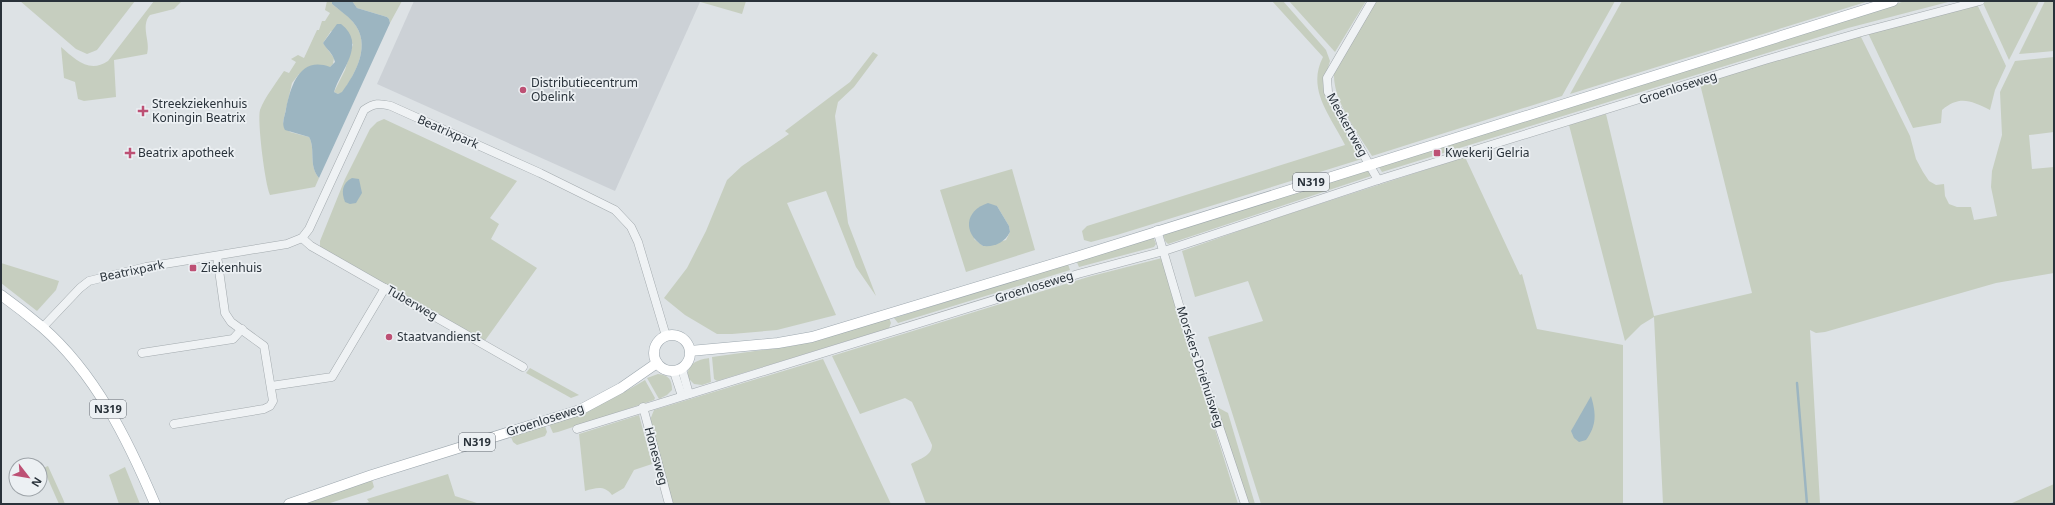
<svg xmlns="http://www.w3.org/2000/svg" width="2055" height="505" font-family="'Noto Sans',sans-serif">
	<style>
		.built { fill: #ccd1d6 }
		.green { fill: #c6cebf; fill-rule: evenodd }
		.water { fill: #9cb5c1 }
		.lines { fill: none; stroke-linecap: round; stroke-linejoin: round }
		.stream { stroke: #9cb5c1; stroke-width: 2.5 }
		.minor-casing { stroke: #a3aaae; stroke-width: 9 }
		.major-casing { stroke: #9ea8af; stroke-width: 11 }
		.minor { stroke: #eff2f4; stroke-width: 8 }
		.major { stroke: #fff; stroke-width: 10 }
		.poi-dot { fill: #bd5074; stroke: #ecf0f3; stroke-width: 1.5 }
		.labels { text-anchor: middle; stroke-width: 3.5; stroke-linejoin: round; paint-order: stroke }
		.shield { fill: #ecf0f3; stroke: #646b72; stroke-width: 1 }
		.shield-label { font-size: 11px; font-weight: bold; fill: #29323a }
		.poi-label { font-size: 12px; fill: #29323a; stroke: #ecf0f3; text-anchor: start }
		.street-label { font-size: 12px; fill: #29323a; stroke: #ecf0f3 }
	</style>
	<rect width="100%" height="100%" fill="#dde2e5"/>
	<path class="built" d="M414,1H697L700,2L615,191L377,84Z"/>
	<g class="green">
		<path d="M20,1H135L97,50L87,54L76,49Z"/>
		<path d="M154,1H182L174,9L150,15C140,26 151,42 147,54L114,60L116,97L84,101L78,99L75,82L64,78L61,47C75,59 89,74 108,61Z"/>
		<path d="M327,1H332V4C339,10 348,15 353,22C372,44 356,73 342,93L338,94L334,92L345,70L353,44L331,31L323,43L334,58L333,64L330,67L299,74L292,83L283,122L290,132L309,137C316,149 308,165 319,178L315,187L270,195C265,184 257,120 260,110C265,97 276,83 284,71L289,73L296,62L291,59L298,55L304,58L317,30H319L322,21H325L330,13L325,10Z"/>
		<path d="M352,1H402L390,23L389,19L387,17L357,8Z"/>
		<path d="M697,1H746L742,14Z"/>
		<path d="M1272,1H1283L1326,50L1330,61L1325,78L1365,158L1117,235L1091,242L1084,240L1082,231L1087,226L1345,145C1331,116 1306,90 1323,57Z"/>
		<path d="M1289,1H1366L1335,52Z"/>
		<path d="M1376,1H1615L1562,96L1372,156C1358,133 1333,101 1334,74Z"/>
		<path d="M1622,1H1869L1570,94Z"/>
		<path d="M1905,1H1952L1848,28L1382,172L1377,164Z"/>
		<path d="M1988,1H2039L2009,60L1983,3Z"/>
		<path d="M2045,1H2054V51L2019,54Z"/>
		<path d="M1977,4L2006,66L1995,90L1990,110C1971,101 1960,95 1942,110L1941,123L1913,128L1868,33Z"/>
		<path d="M1860,35L1910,136L1916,159L1923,172L1929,181L1936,185L1944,184L1945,196L1949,204L1957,207H1971L1974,220L1997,216L1991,187L1992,171L2002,135L2000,92L2015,61L2054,57V132L2029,135L2032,169L2054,167V273L1996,283L1825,332L1816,333L1810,330L1820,504H1663L1654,317L1641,325L1625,341L1569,125L1606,114L1654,316L1752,293L1700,84Z"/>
		<path d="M873,52L878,55L854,87L838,102L835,116L848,223L876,296L856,267L826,191L787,203L836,315L777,330L732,334H717L685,315L664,298L687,268L706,231L727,180L742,166L789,134L785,131L850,82Z"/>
		<path d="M384,119L517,181L490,218L499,224L491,239L537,268L484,342L320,249V241L345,179L370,129L377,122Z"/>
		<path d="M1465,157L1520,275L1522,274L1537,329L1623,345V504H1261L1208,337L1263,321L1248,281L1195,297L1182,251L1267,221Z"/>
		<path d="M1370,166L1374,175L1168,244L1165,241L1163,233Z"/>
		<path d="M1012,169L1035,250L966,272L940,190ZM997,206L1009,226L1010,232L1006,240L983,246L974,239Z"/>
		<path d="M1153,236L1156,244L1154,247L1079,267L1076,260Z"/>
		<path d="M1162,258L1238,504H926L911,464C919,459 932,456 932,445L912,402L905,398L860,414L832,356L1088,277Z"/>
		<path d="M1,263L59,281L56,290L37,311L1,283Z"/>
		<path d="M1068,264L1070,270L898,323L894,318Z"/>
		<path d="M889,318L891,323L889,328L717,381L714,379L712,357L792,346L823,339Z"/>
		<path d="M709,358L711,382L702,385L694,384L687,377C688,363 697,360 709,358Z"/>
		<path d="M823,359L891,504H673L650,420L654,410Z"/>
		<path d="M530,368L579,395L571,398L526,373Z"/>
		<path d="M658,374C668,375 672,379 672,390L667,395L659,399L647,378Z"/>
		<path d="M645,380L655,398L654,400L558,432L553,433L549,424C587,412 611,400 645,380Z"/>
		<path d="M1217,407L1228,413L1255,504H1248Z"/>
		<path d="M639,415L652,464L634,470L624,488L612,495C604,485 596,488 585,491L579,434Z"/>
		<path d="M545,426L547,432L545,436L517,445L513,442L511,437Z"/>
		<path d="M48,466L63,499L65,504H59L43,468Z"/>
		<path d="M125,467L140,504H119L109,475Z"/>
		<path d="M448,474L455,496L480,504H362L369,502L367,499Z"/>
		<path d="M372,480L374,487L371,490L327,504H301Z"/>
		<path d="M2054,484V504H2010Z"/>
	</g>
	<g class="water">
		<path d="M332,1H352L357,8L387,17L389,19L390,23L319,178C308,165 316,149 309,137L285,130C281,123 285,116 286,109C291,85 300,56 330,67L335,62C333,53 327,50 323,43L337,24H341C367,44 341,69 334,92L338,94L342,92C356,73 372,44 353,22C347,15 339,10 332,4Z"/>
		<path d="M352,178L359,179L362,193L356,203L350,204L345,202C341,192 342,183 352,178Z"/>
		<path d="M988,203L997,206L1009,226L1010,232C1004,243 995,247 983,246C963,233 964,211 988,203Z"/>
		<path d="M1591,396C1596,413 1597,425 1586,440L1579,442L1574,438L1571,431Z"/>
	</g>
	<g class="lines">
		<g class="stream">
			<path d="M1797,383L1807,504"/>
			<path d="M2051,504L2054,503"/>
		</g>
		<g class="minor-casing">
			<g id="minor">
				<path d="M1372,1L1327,78L1328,92L1378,180"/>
				<path d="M1157,230L1182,315L1245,504"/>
				<path d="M302,238L311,246L523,367"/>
				<path d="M43,327L80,288L89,281L146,267L287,244L302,238L309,229L364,110C374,103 379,103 391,106L540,173L615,210L631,227L638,242L666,336"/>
				<path d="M142,353L233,339L242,329"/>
				<path d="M682,369L689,394"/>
				<path d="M674,372L682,396"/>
				<path d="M271,386L332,377L385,288"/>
				<path d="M643,407L669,504"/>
				<path d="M174,424L264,409L270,406L273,401L264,346L231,322L225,313L217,256"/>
				<path d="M577,429L1078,274L1164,251L1378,180L1765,60L1862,32L1980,1"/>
			</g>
		</g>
		<g class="major-casing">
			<g id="major">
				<path d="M1,295C15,305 29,316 42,327C95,373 128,440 155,504"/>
				<circle cx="672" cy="353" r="18"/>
				<path d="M690,351L778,343L812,337L1073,258L1893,1"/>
				<path d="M289,504L372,475L580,410L621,388L657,363"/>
			</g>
		</g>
		<use href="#minor" class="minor"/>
		<use href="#major" class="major"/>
	</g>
	<g class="poi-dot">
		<circle cx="523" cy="90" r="4"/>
		<path d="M141 105h4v4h4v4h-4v4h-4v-4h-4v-4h4z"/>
		<path d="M128 147h4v4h4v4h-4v4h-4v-4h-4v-4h4z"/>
		<rect x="1433" y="149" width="8" height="8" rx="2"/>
		<rect x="189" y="264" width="8" height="8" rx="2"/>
		<circle cx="389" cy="337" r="4"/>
	</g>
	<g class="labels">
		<g class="shield">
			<rect x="1293" y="173" width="36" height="18" rx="3"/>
			<rect x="90" y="400" width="36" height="18" rx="3"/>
			<rect x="459" y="433" width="36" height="18" rx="3"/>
		</g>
		<g class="shield-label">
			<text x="1311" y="186">N319</text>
			<text x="108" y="413">N319</text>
			<text x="477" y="446">N319</text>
		</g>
		<g class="poi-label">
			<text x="531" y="87">Distributiecentrum<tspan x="531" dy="14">Obelink</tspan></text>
			<text x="152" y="108">Streekziekenhuis<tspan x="152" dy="14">Koningin Beatrix</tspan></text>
			<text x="138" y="157">Beatrix apotheek</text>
			<text x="1445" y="157">Kwekerij Gelria</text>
			<text x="201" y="272">Ziekenhuis</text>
			<text x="397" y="341">Staatvandienst</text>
		</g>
		<g class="street-label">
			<text transform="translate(1678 88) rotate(-18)" y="4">Groenloseweg</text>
			<text transform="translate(1347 125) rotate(61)" y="4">Meekertweg</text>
			<text transform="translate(448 132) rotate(24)" y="4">Beatrixpark</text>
			<text transform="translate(132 271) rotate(-12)" y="4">Beatrixpark</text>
			<text transform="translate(1034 287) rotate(-17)" y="4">Groenloseweg</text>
			<text transform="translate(412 303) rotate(30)" y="4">Tuberweg</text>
			<text transform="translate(1200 367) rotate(72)" y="4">Morskers Driehuisweg</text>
			<text transform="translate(545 420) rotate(-18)" y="4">Groenloseweg</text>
			<text transform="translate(656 456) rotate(75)" y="4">Honesweg</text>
		</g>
	</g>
	<rect width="2055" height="505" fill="none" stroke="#29323a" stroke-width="4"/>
	<g transform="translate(28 477) rotate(121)"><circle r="19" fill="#ecf0f3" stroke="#9ea4a9"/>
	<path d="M0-3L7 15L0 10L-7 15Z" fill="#bd5074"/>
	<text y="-6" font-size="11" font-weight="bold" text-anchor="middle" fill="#29323a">N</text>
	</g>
</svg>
